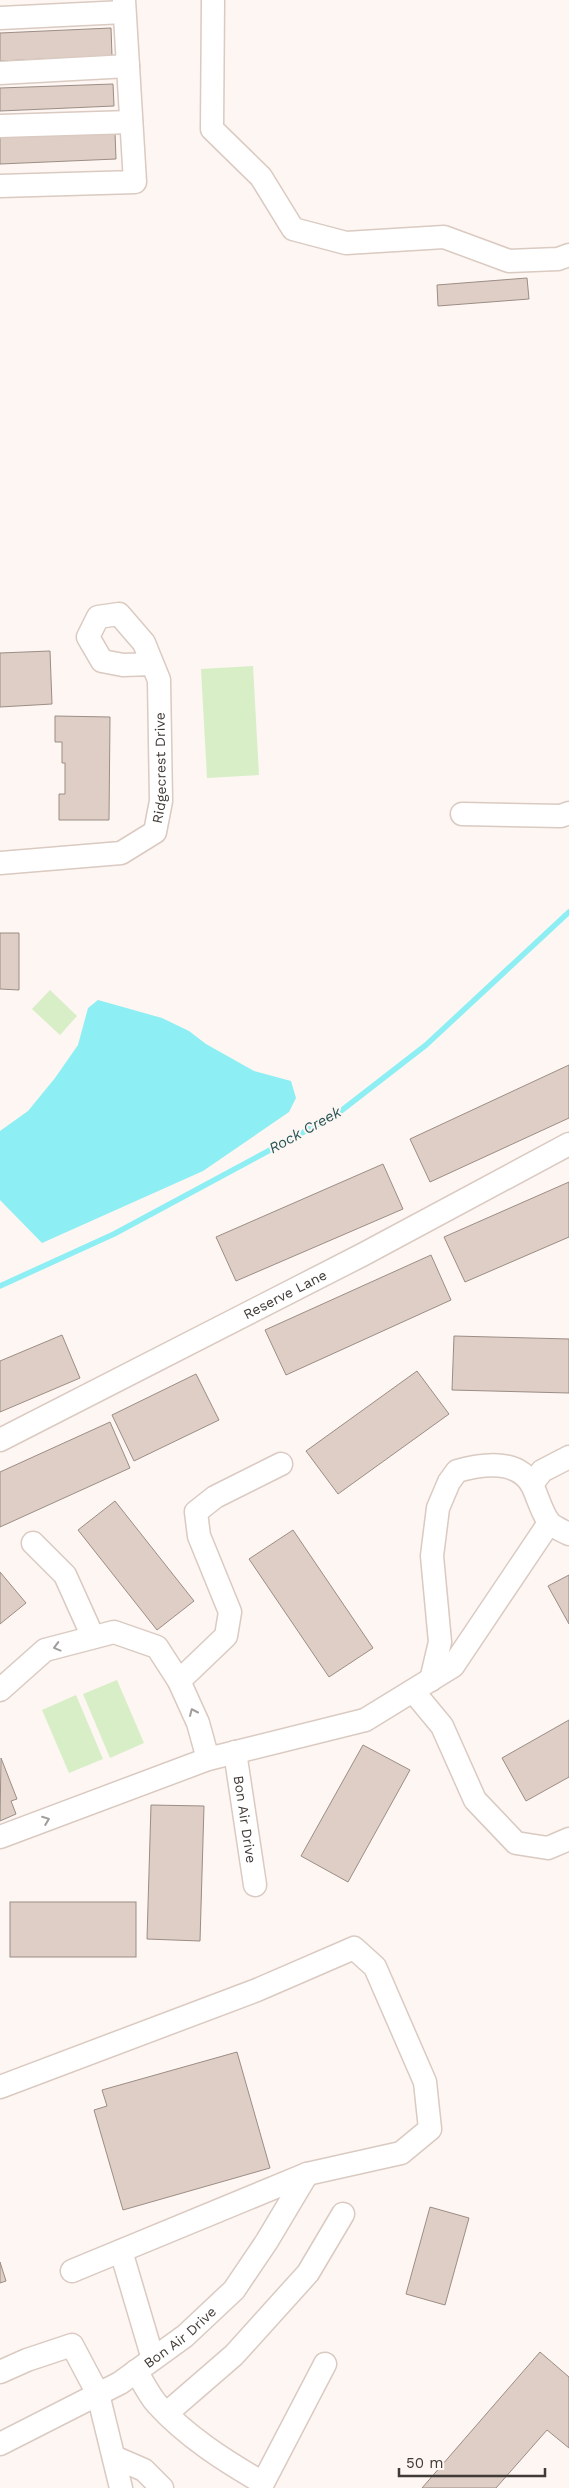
<svg xmlns="http://www.w3.org/2000/svg" width="569" height="2488" font-family="'Work Sans',sans-serif">
	<style>
		.green { fill: #d8eec7 }
		.water { fill: #8deff3 }
		.lines { fill: none; stroke-linecap: round; stroke-linejoin: round }
		.stream { stroke: #8deff3; stroke-width: 5.5 }
		.building { fill: #decec5; stroke: #9c8d85 }
		.minor-casing { stroke: #dacac1; stroke-width: 25 }
		.minor { stroke: #fff; stroke-width: 22 }
		.oneway { stroke: #a09d9b }
		.labels { text-anchor: middle; stroke-width: 4; stroke-linejoin: round; paint-order: stroke }
		.street-label { font-size: 14px; fill: #413b37; stroke: #fdf6f2 }
		.water-label { font-size: 15px; font-style: italic; fill: #295557; stroke: #fdf6f2 }
	</style>
	<rect width="100%" height="100%" fill="#fdf6f2"/>
	<g class="green">
		<path d="M253,666L259,775L207,778L201,669Z"/>
		<path d="M50,990L77,1016L60,1035L32,1009Z"/>
		<path d="M117,1680L144,1743L110,1758L83,1694Z"/>
		<path d="M76,1695L103,1759L69,1773L42,1710Z"/>
	</g>
	<path class="water" d="M98,1000L162,1018L189,1031L206,1044L254,1071L291,1081L296,1098L289,1112L203,1171L42,1243L0,1200V1131L28,1111L55,1078L78,1045L88,1008Z"/>
	<g class="lines">
		<path class="stream" d="M0,1286L114,1234L337,1114L426,1045L569,912"/>
	</g>
	<g class="building">
		<path d="M111,28L112,56L0,61V33Z"/>
		<path d="M113,84L114,106L0,111V88Z"/>
		<path d="M115,132L116,159L0,164V136Z"/>
		<path d="M527,278L529,299L438,306L437,285Z"/>
		<path d="M50,651L52,704L0,707V653Z"/>
		<path d="M55,716L110,717L109,820H59V794H65V763H62V742H55Z"/>
		<path d="M0,933H19V990L0,989Z"/>
		<path d="M569,1065V1118L430,1182L410,1139Z"/>
		<path d="M383,1164L403,1209L236,1281L216,1237Z"/>
		<path d="M569,1182V1237L465,1282L444,1237Z"/>
		<path d="M431,1255L451,1300L286,1375L265,1330Z"/>
		<path d="M62,1335L80,1378L0,1412V1361Z"/>
		<path d="M454,1336L569,1339V1393L452,1390Z"/>
		<path d="M417,1371L449,1414L338,1494L306,1451Z"/>
		<path d="M196,1374L219,1420L134,1461L112,1415Z"/>
		<path d="M110,1422L130,1468L0,1527V1472Z"/>
		<path d="M115,1501L194,1601L157,1630L78,1530Z"/>
		<path d="M293,1530L373,1648L329,1677L249,1559Z"/>
		<path d="M0,1572L26,1603L0,1624Z"/>
		<path d="M569,1575V1624L548,1586Z"/>
		<path d="M569,1720V1777L526,1801L502,1758Z"/>
		<path d="M363,1745L410,1770L348,1882L301,1856Z"/>
		<path d="M1,1758L17,1799L11,1801L16,1814L0,1821Z"/>
		<path d="M151,1805L204,1806L200,1941L147,1939Z"/>
		<rect x="10" y="1902" width="126" height="55"/>
		<path d="M237,2052L270,2168L123,2210L94,2110L107,2106L102,2090Z"/>
		<path d="M430,2207L469,2218L445,2305L406,2294Z"/>
		<path d="M0,2262L6,2281L0,2283Z"/>
		<path d="M540,2352L569,2377V2448L547,2430L496,2488H422Z"/>
	</g>
	<g class="lines">
		<g class="minor-casing">
			<g id="minor">
				<path d="M213,0L212,129L261,177L293,229L346,243L444,237L509,261L558,259L569,255"/>
				<path d="M0,18L124,12"/>
				<path d="M0,73L128,66"/>
				<path d="M0,126L131,122"/>
				<path d="M0,186L135,182L124,0"/>
				<path d="M462,814L561,816L569,813"/>
				<path id="s1" d="M0,863L121,853L155,832L161,801L159,680L144,643L119,614L98,617L88,637L102,661L123,665L152,664"/>
				<path id="s2" d="M0,1440L362,1255L569,1144"/>
				<path d="M532,1484L542,1471L569,1457"/>
				<path d="M33,1543L65,1575L93,1637"/>
				<path d="M431,1680L440,1642L432,1556L438,1508L449,1482L457,1471C482,1464 519,1458 533,1487C538,1498 542,1513 549,1522C553,1527 563,1531 569,1534"/>
				<path d="M179,1681L226,1636L230,1612L199,1536L196,1512L215,1497L281,1464"/>
				<path d="M0,1690L45,1650L114,1632L157,1647L179,1681L198,1723L208,1759"/>
				<path d="M413,1691L442,1726L475,1800L516,1843L548,1848L569,1839"/>
				<path id="s3" d="M235,1752L255,1885"/>
				<path d="M0,1837L208,1759L365,1720L453,1666L549,1523"/>
				<path d="M0,2087L257,1990L354,1948L375,1967L425,2082L430,2129L401,2153L307,2174L72,2271"/>
				<path d="M121,2251L153,2359"/>
				<path d="M136,2371C143,2382 149,2395 157,2404C187,2437 225,2461 263,2483L325,2364"/>
				<path d="M0,2372L27,2360L72,2345L98,2394L121,2488"/>
				<path d="M167,2413L234,2355L308,2273L343,2214"/>
				<path id="s4" d="M0,2444L120,2383L185,2336L234,2290L267,2241L307,2174"/>
				<path d="M114,2457L144,2470L162,2488"/>
			</g>
		</g>
		<use href="#minor" class="minor"/>
	</g>
	<defs><path id="oneway-chevron" d="M-2-3.5L2.5 0L-2 3.5" fill="none" stroke-width="1.6" stroke-linecap="round" stroke-linejoin="round" transform="scale(1.25)"/></defs>
	<g class="oneway">
		<use href="#oneway-chevron" transform="translate(57 1647) rotate(165)"/>
		<use href="#oneway-chevron" transform="translate(193 1712) rotate(-114)"/>
		<use href="#oneway-chevron" transform="translate(46 1820) rotate(-21)"/>
	</g>
	<g class="labels">
		<g class="street-label">
			<text dy="5" stroke="none"><textPath href="#s1" startOffset="226">Ridgecrest Drive</textPath></text>
			<text dy="5" stroke="none"><textPath href="#s2" startOffset="320">Reserve Lane</textPath></text>
			<text dy="5" stroke="none"><textPath href="#s3" startOffset="68">Bon Air Drive</textPath></text>
			<text dy="5" stroke="none"><textPath href="#s4" startOffset="210">Bon Air Drive</textPath></text>
		</g>
		<g class="water-label">
			<text transform="translate(305 1130) rotate(-29)" y="5">Rock Creek</text>
		</g>
	</g>
	<path d="M399 2468v8h146v-8" fill="none" stroke="#413b37" stroke-width="2.5"/>
	<text x="406" y="2468" font-size="15" fill="#413b37" stroke="#fdf6f2" stroke-width="4" paint-order="stroke">50 m</text>
</svg>
